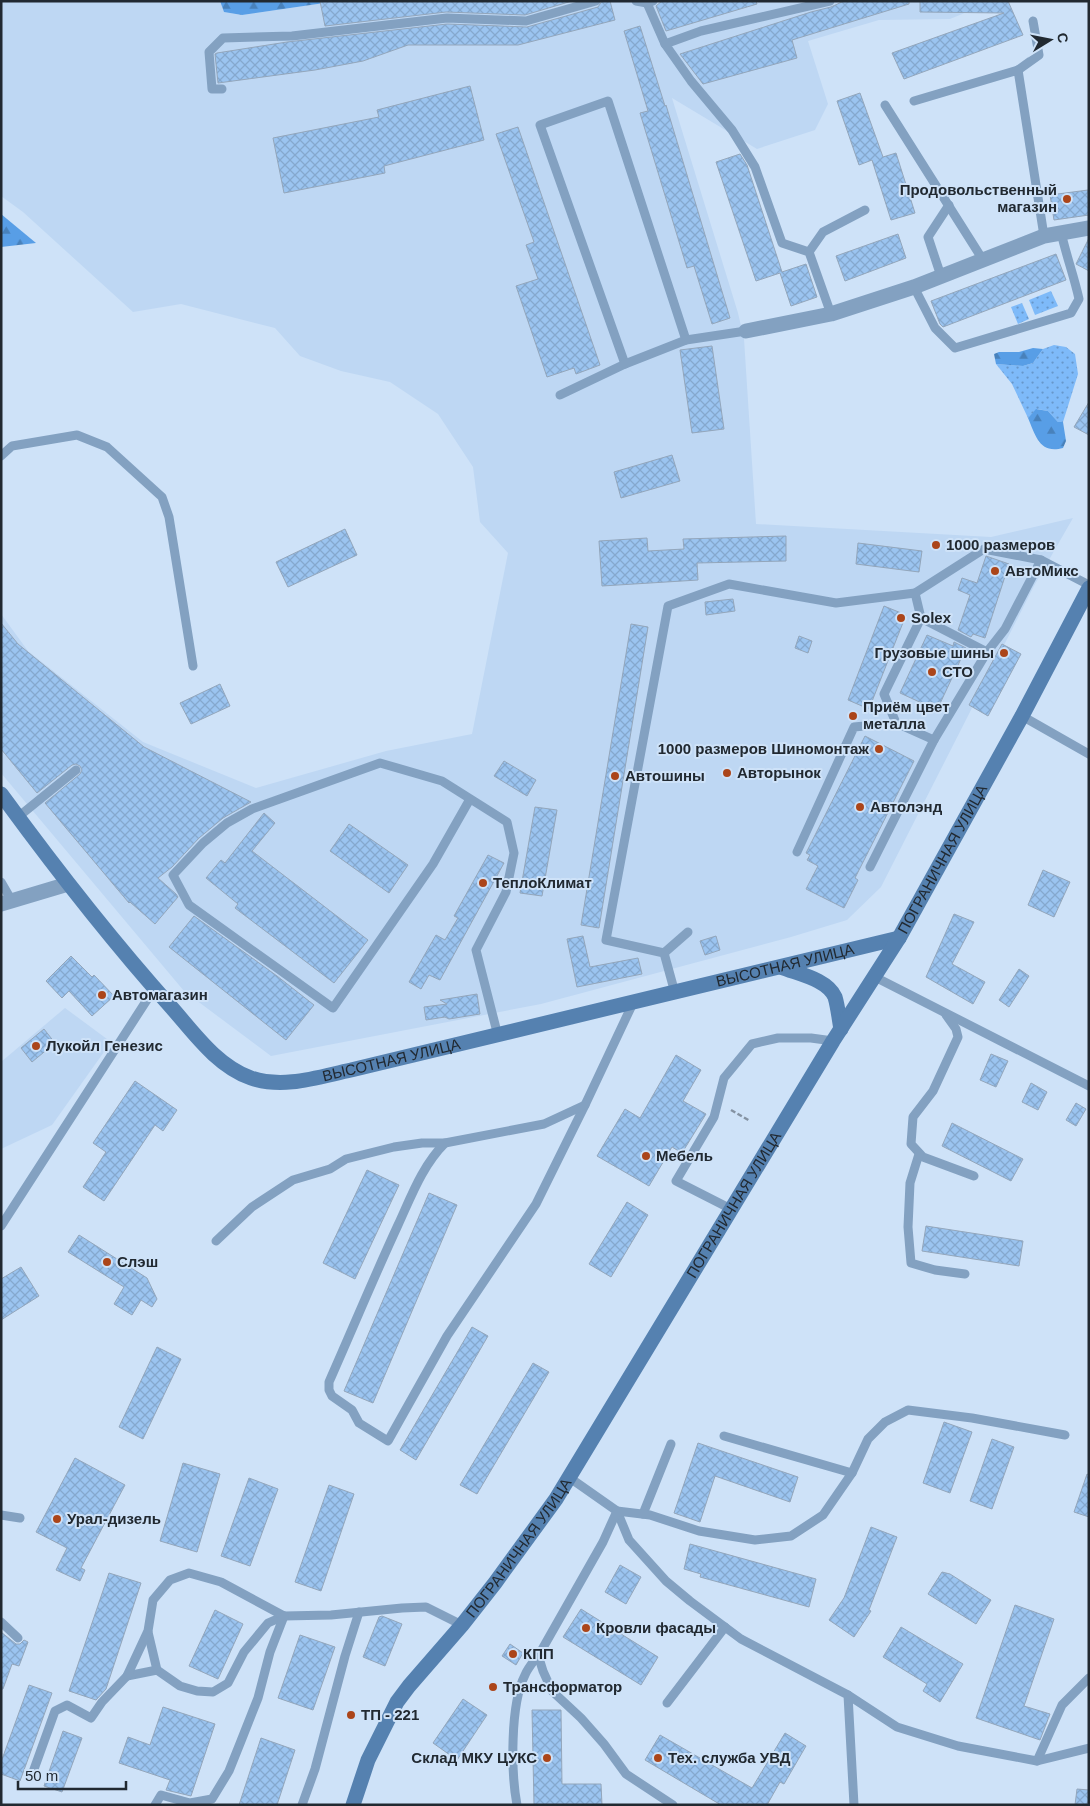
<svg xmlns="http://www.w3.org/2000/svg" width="1090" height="1806" font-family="Arial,sans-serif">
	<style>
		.built { fill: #bed7f3 }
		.green { fill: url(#green-dots) }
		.forest { fill: url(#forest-firs) }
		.building { fill: url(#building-cross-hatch); stroke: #93a6bb }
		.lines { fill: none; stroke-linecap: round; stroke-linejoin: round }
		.path { stroke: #8492a2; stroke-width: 2.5; stroke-dasharray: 5 2.5; stroke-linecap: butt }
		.lane { stroke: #83a1c1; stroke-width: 9 }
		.street { stroke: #83a1c1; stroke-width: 15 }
		.secondary { stroke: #5581b0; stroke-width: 15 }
		.poi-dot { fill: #ab451a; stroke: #cee2f8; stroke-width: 2 }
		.labels { text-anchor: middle; stroke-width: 4; stroke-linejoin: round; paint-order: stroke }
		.poi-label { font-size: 15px; font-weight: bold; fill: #212931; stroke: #cee2f8; text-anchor: start }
		.street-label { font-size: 15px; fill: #212931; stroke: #cee2f8 }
	</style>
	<defs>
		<pattern id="green-dots" width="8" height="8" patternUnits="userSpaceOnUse" patternTransform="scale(1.25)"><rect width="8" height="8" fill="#7ebaf9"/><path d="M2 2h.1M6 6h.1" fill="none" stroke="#6797ca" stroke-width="1.8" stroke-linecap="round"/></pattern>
		<pattern id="forest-firs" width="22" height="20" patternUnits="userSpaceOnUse" patternTransform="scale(1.25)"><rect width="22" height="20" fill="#589ee6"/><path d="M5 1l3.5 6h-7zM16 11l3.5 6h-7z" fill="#4881bb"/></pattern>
		<pattern id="building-cross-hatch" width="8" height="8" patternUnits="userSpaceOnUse" patternTransform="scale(1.25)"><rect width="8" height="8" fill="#9bc4f0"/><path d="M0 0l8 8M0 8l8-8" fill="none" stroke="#85a8ce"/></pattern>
	</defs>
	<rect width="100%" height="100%" fill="#cee2f8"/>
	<g class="built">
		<path d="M1,1H220L224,12L242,15L338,1H994L950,19L879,20L808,41L828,104L815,130L757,149L672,98L738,313L744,339L756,524L991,537L1073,518L1034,586L881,887L847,920L791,937L541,1004L271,1056L184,991L1,773V614L28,651L143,742L256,788L386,751L472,734L508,553L480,522L473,467L438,414L390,382L341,371L300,356L275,328L181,304L133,312L23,212L1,196Z"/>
		<path d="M65,1008L111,1042L52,1125L1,1149V1062Z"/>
	</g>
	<g class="green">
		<path d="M1051,291L1058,306L1035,315L1029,300Z"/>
		<path d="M1022,303L1029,319L1018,324L1011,307Z"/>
		<path d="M1054,345L1066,347L1075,354L1078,374L1063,422H1058L1048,411L1037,409L1028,418L1012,384L996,364L1023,366L1033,363L1043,349Z"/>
	</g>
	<g class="forest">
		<path d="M220,1H338L242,15L224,12Z"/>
		<path d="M1,214L36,243L1,247Z"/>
		<path d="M1033,348L1043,349L1033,363L1023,366L996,364L994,354L999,352H1019Z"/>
		<path d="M1036,409L1048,411L1058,422H1063L1066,441L1063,448C1040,454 1036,437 1028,418Z"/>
	</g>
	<g class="building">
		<path d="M320,1H572L525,15L446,12L325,26Z"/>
		<path d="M602,1H610L615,20L518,45H408L363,61L315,70L218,83L215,54L217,53L287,42L447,24L527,27L598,7Z"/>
		<path d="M662,1H756L757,4L666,31L656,6Z"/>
		<path d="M844,1H909V4L792,40L797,58L703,84L680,54L811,12L831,7Z"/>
		<path d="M920,1H1008L1023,35L904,79L892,53L1004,13L920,12Z"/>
		<path d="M640,26L665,106L666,105L730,318L712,324L694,266L687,268L640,113L648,111L624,31Z"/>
		<path d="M470,86L484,140L384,166L385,173L284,193L273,138L379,117L377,110Z"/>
		<path d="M860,93L883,157L896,153L915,213L891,220L872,160L859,165L837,101Z"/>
		<path d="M518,127L600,365L576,374L574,368L547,377L516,286L538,279L526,245L534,242L496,134Z"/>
		<path d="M740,154L747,165L782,272L806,264L817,297L791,306L780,273L756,281L716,162Z"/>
		<path d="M1088,190L1089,215L1054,220L1050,195Z"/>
		<path d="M898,234L906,258L845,281L836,256Z"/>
		<path d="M1089,238V271L1076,264Z"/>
		<path d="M1056,254L1066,280L943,327L940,324L931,301Z"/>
		<path d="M712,346L724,429L692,433L680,350Z"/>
		<path d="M1089,402V435L1074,427Z"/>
		<path d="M672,455L680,481L621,498L614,472Z"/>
		<path d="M345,529L357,555L288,587L276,562Z"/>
		<path d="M786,536V561L697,563L698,580L602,586L599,541L647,538L648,551L684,549L683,539Z"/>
		<path d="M858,543L922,551L919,572L856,564Z"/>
		<path d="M986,556L1009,564L985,638L973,634L971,637L958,630L970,595L958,590L962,578L977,583Z"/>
		<path d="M733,599L735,611L706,615L705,602Z"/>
		<path d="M884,606L906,615L869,709L848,700Z"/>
		<path d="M1,623L18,644L144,747L251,802L223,818L199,838L172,867L158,878L176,894L178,897L155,924L130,902L129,903L45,803L80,774L82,770L80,766L76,764L72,765L37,793L1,749Z"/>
		<path d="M631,624L648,627L599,928L581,925Z"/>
		<path d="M927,635L953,646L954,642L966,648L937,710L900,693Z"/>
		<path d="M799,636L812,641L808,653L795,648Z"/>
		<path d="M1002,644L1021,654L988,716L969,705Z"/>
		<path d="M220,684L230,706L191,724L180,703Z"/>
		<path d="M865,736L914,761L855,878L858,880L844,908L806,889L818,866L807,860L810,855L806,853Z"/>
		<path d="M504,761L536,780L527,796L494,776Z"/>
		<path d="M535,807L557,810L542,896L520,893Z"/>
		<path d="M264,813L275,823L252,851L368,940L334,983L235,908L238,904L206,878L221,860L225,863Z"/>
		<path d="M349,824L408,865L389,893L330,851Z"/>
		<path d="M488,855L504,863L440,980L429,975L421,989L409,982L436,935L445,940L458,918L454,916Z"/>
		<path d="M1043,870L1070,882L1054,917L1028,905Z"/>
		<path d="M954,914L974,922L952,964L985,982L973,1004L926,977Z"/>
		<path d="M194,916L277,976L314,1005L286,1040L169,947Z"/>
		<path d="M583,936L590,967L638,958L642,974L577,987L567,939Z"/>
		<path d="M716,936L720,950L705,955L700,941Z"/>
		<path d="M71,956L92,977L94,975L114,996L92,1016L69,991L62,998L46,981Z"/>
		<path d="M1019,969L1029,976L1009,1007L999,1000Z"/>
		<path d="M477,994L480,1014L449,1019L445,1017L426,1020L424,1007L447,1004L440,1000Z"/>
		<path d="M44,1029L55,1043L32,1062L21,1048Z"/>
		<path d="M991,1054L1008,1061L996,1087L980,1080Z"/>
		<path d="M676,1055L701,1070L683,1101L706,1114L682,1153L672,1147L649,1186L597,1156L625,1109L640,1118Z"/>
		<path d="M135,1081L177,1110L163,1131L155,1125L104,1201L83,1187L106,1152L93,1143Z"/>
		<path d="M1031,1083L1047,1092L1038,1110L1022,1102Z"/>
		<path d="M1076,1103L1086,1109L1076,1126L1066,1120Z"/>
		<path d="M952,1123L1023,1159L1011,1181L942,1146Z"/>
		<path d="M367,1170L399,1185L355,1279L323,1263Z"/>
		<path d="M429,1193L457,1205L373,1403L344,1391Z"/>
		<path d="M627,1202L648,1215L611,1277L589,1264Z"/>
		<path d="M926,1226L1023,1241L1019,1266L922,1251Z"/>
		<path d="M79,1235L147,1278L157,1299L152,1307L141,1300L132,1315L114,1304L124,1287L68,1252Z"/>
		<path d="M21,1267L39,1296L1,1320V1279Z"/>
		<path d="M472,1327L488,1336L416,1460L400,1450Z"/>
		<path d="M157,1347L181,1359L143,1439L119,1427Z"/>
		<path d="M533,1363L549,1372L477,1494L460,1485Z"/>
		<path d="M944,1422L972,1432L950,1493L923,1483Z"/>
		<path d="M992,1439L1014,1447L992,1509L970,1501Z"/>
		<path d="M698,1443L798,1477L790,1502L715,1476L700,1522L674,1513Z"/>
		<path d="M75,1458L125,1485L81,1568L85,1570L80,1581L56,1570L67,1548L36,1532Z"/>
		<path d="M183,1463L220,1474L197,1552L160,1541Z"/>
		<path d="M1087,1474L1089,1475V1517L1074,1512Z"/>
		<path d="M249,1478L278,1489L250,1566L221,1556Z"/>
		<path d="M329,1485L354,1494L321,1591L295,1582Z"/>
		<path d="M871,1527L897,1537L869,1610L871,1611L854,1637L829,1620L844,1598Z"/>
		<path d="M690,1544L816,1579L809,1607L700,1577L701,1574L684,1569Z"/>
		<path d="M620,1565L641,1577L626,1604L605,1592Z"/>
		<path d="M942,1572L950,1574L991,1600L976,1624L928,1594Z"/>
		<path d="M109,1573L141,1583L106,1689L96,1700L69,1691Z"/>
		<path d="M1015,1605L1054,1619L1024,1706L1050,1714L1040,1740L976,1718Z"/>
		<path d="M581,1609L658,1657L641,1685L563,1637Z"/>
		<path d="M215,1610L243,1624L218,1679L189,1666Z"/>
		<path d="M382,1616L402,1624L385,1666L363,1657L379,1617Z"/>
		<path d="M901,1627L963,1664L940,1702L923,1691L927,1684L883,1657Z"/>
		<path d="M1,1632L16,1644H20L24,1640L28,1642L19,1666L12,1664L3,1689H1Z"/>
		<path d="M300,1635L335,1647L313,1710L278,1698Z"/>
		<path d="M510,1644L523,1653L516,1665L502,1656Z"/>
		<path d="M29,1685L52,1693L20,1781L1,1774V1762Z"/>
		<path d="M463,1699L487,1715L457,1760L433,1743Z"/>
		<path d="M163,1707L215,1724L191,1796L166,1790L170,1780L119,1763L128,1737L150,1745Z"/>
		<path d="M532,1710H561L562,1784H601L602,1805H534Z"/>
		<path d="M63,1731L82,1738L62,1792L44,1786Z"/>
		<path d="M785,1733L806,1746L784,1784L780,1782L767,1805H721L645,1760L660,1735L752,1788Z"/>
		<path d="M261,1738L295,1750L277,1805H239Z"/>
		<path d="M1077,1789L1089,1790V1805H1075Z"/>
	</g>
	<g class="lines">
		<path class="path" d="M731,1110L750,1121"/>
		<g class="lane">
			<path d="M636,1L647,3"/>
			<path d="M653,1L647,3L665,44"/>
			<path d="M830,1L701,31L665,44L691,81L732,130L755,167L782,243L809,252L831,314"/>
			<path d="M1018,70L1039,55L1033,21"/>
			<path d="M222,89H212L209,52L223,38L292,36L447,18L526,21L596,1"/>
			<path d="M914,101L1018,70L1044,236"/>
			<path d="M885,105L983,260"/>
			<path d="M809,252L823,232L865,210"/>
			<path d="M941,276L928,237L949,205"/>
			<path d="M914,287L935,328L955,348L1071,313L1079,299C1074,276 1066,255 1061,232"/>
			<path d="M625,364L540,125L608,101L686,340"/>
			<path d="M560,395L625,364L686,340L746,331"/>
			<path d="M1,456L12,446L77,435L107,447L162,497L169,517L193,666"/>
			<path d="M915,593L921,618"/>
			<path d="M1022,716L1089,754"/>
			<path d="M934,740L987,652L1005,629L1041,560"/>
			<path d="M470,799L433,864L333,1008L189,905L173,875L203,843L227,823L252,809L380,763L442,781L507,822L514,853L506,892L476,950L498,1036"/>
			<path d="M18,817L76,770"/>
			<path d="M797,852L854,727L896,723"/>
			<path d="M870,867L934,740L896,723L884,694L921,618L987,652"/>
			<path d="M1,882L12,901"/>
			<path d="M664,953L688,932"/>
			<path d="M875,977L1089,1086"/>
			<path d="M675,993L664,953L606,940L668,606L729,584L836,603L915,593L984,549L1041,560L1089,585"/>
			<path d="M946,1015L956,1029L958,1037L933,1091L913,1117L911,1144L923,1157L974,1176"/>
			<path d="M445,1143C422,1166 411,1197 398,1225C374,1277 352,1330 329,1382V1390L332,1396L352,1410L359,1423L388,1441L447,1336L536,1204L585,1105L633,1003"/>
			<path d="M919,1154L910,1183L908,1227L911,1263L935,1270L965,1274"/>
			<path d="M731,1209L676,1181L714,1117L724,1078L752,1044L778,1038H811L833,1041"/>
			<path d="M1,1226L154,989"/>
			<path d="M216,1241L252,1207L293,1180L330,1169L346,1159L394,1147L422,1143H445L544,1124L585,1105"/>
			<path d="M724,1436L852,1473"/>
			<path d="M570,1478L617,1511L629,1540L666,1581L690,1601L741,1639L848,1695L854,1805"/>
			<path d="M643,1514L671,1444"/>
			<path d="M1,1515L20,1518"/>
			<path d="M1,1622L18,1638"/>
			<path d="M148,1632L157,1670L180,1686L197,1691L213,1692L228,1683L244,1652L268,1623L284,1616"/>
			<path d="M127,1676L157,1670"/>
			<path d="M848,1695L897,1727L958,1746L1037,1761L1089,1748"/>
			<path d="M667,1703L725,1627"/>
			<path d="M1037,1761L1062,1705L1089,1678"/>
			<path d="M33,1772L55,1711L67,1705L91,1718L102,1702L127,1676L148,1631L153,1600L170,1580L189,1573L221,1582L284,1616L331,1615L402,1608L426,1607L462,1625"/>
			<path d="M155,1805L161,1795L190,1803L212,1799L229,1771L241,1741L258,1698L270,1652L284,1616"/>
			<path d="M302,1805L315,1769L345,1656L359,1612"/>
			<path d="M517,1805C511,1773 510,1704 525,1675C528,1667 535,1660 540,1653"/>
			<path d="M673,1805L626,1774L604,1744L581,1718L552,1691L543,1671L539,1658L540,1653L603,1542L617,1511L650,1515L699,1531L755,1540L791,1536L823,1515L852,1473L868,1439L885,1422L908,1410L972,1418L1065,1435"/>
		</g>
		<g class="street">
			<path d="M746,331L831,314L914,287L1044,236L1089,228"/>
			<path d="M1,904L68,884"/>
		</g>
		<g class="secondary">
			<path id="s1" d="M1,794C55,868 111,940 172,1008C194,1033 217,1066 251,1078C284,1089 318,1077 351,1070L899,938"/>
			<path d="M781,967C798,974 827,979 835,997C838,1007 839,1019 841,1029"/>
			<path id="s2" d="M353,1805L368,1760L397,1702L409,1686L462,1625L495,1583L556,1499L833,1041L899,938L1022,716L1089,588"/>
		</g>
	</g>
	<g class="poi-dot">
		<circle cx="1067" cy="199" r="5"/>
		<circle cx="936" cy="545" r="5"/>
		<circle cx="995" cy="571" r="5"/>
		<circle cx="901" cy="618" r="5"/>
		<circle cx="1004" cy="653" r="5"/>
		<circle cx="932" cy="672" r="5"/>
		<circle cx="853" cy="716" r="5"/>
		<circle cx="879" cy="749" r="5"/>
		<circle cx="727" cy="773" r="5"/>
		<circle cx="615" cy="776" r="5"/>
		<circle cx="860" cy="807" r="5"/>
		<circle cx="483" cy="883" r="5"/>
		<circle cx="102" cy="995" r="5"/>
		<circle cx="36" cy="1046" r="5"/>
		<circle cx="646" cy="1156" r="5"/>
		<circle cx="107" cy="1262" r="5"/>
		<circle cx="57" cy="1519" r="5"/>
		<circle cx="586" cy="1628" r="5"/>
		<circle cx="513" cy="1654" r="5"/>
		<circle cx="493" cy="1687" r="5"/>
		<circle cx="351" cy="1715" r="5"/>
		<circle cx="547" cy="1758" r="5"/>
		<circle cx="658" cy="1758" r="5"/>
	</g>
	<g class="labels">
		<g class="poi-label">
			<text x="1057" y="195" text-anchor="end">Продовольственный<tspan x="1057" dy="17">магазин</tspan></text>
			<text x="946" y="550">1000 размеров</text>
			<text x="1005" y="576">АвтоМикс</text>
			<text x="911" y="623">Solex</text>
			<text x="994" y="658" text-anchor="end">Грузовые шины</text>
			<text x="942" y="677">СТО</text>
			<text x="863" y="712">Приём цвет<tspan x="863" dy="17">металла</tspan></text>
			<text x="869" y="754" text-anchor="end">1000 размеров Шиномонтаж</text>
			<text x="737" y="778">Авторынок</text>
			<text x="625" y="781">Автошины</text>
			<text x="870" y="812">Автолэнд</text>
			<text x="493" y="888">ТеплоКлимат</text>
			<text x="112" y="1000">Автомагазин</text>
			<text x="46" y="1051">Лукойл Генезис</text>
			<text x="656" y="1161">Мебель</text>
			<text x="117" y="1267">Слэш</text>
			<text x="67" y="1524">Урал-дизель</text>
			<text x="596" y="1633">Кровли фасады</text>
			<text x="523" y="1659">КПП</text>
			<text x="503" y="1692">Трансформатор</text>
			<text x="361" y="1720">ТП - 221</text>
			<text x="537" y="1763" text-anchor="end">Склад МКУ ЦУКС</text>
			<text x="668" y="1763">Тех. служба УВД</text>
		</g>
		<g class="street-label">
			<text dy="5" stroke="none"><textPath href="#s2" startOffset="1118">ПОГРАНИЧНАЯ УЛИЦА</textPath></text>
			<text dy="5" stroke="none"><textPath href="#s1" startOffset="929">ВЫСОТНАЯ УЛИЦА</textPath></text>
			<text dy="5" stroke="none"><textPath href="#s1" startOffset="524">ВЫСОТНАЯ УЛИЦА</textPath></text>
			<text dy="5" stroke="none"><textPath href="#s2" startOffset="714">ПОГРАНИЧНАЯ УЛИЦА</textPath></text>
			<text dy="5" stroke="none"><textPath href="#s2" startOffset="309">ПОГРАНИЧНАЯ УЛИЦА</textPath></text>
		</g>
	</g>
	<rect width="1090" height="1806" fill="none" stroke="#212931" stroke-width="5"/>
	<g transform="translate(1050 40) rotate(80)" stroke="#cee2f8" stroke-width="4" paint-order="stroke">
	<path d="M0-4L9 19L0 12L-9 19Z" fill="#212931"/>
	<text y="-8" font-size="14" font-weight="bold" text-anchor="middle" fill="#212931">С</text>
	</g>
	<path d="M18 1781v8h108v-8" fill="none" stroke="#212931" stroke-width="2.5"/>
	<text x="25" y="1781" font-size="15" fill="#212931" stroke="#cee2f8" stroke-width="4" paint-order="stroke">50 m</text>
</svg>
